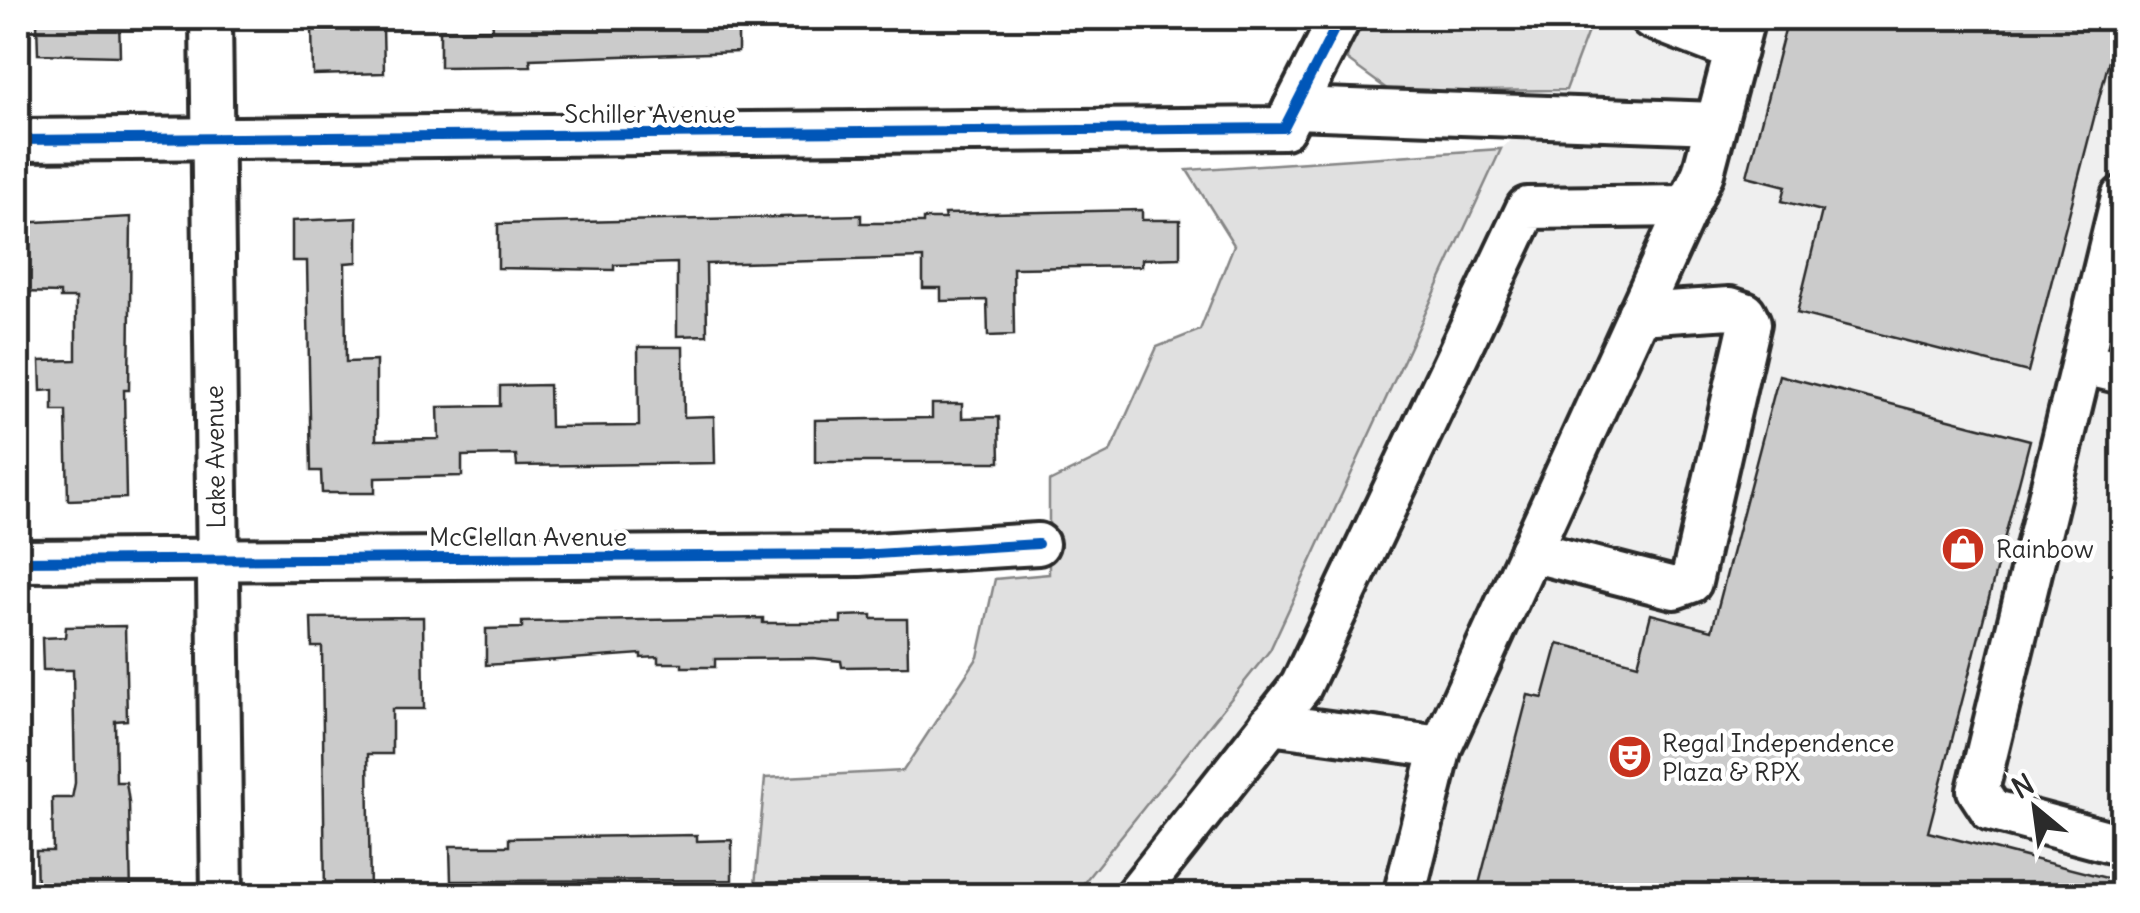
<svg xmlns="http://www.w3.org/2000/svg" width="2140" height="913" font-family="Delius,sans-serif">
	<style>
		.built { fill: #efefef }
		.green { fill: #e0e0e0; stroke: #868686; stroke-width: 2.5 }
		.building { fill: #cbcbcb; stroke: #2b2b2b; stroke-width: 2.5 }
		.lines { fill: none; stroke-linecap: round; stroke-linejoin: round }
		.minor-casing { stroke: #2b2b2b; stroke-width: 48 }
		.minor { stroke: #fff; stroke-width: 40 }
		.cycleway-casing { stroke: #fff; stroke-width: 16 }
		.cycleway { stroke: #0057b8; stroke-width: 10 }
		.labels { text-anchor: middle; stroke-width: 9; stroke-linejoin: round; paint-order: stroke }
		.street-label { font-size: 25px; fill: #2b2b2b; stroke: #fff }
		.poi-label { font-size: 25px; fill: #2b2b2b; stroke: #fff; text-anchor: start }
	</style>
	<rect width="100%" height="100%" fill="#fff"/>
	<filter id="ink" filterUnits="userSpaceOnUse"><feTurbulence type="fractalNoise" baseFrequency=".01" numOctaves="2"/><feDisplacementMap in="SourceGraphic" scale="20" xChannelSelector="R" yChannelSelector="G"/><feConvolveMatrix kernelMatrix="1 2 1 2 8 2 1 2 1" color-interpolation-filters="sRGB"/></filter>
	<g filter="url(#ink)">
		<path class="built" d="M1593,18H2122V895L1074,896L1270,650L1501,149L1566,90Z"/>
		<g class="green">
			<path d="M1351,18H1593L1566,90L1391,92L1347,60Z"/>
			<path d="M1501,149L1270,650L1074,895L754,896L765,778L903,771L978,657L995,579L1049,574V482L1110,452L1157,347L1200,330L1234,245L1187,170Z"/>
		</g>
		<g class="building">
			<path d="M53,18H119L120,56L38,54L37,22Z"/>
			<path d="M492,18H738V52L530,59L531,66L440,67V30L493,29Z"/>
			<path d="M1788,18H2120L2028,372L1797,313L1822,211L1782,201L1786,186L1747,176Z"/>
			<path d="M383,26L384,73L313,75L312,27Z"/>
			<path d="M1142,210V220H1180V258L1142,259V266L1013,268L1014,335L988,336L987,300L941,301V288H923V258L706,264L707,335L677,336V263L614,265V270L498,268V224L861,215V223H923V219H945L944,214Z"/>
			<path d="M131,217L129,390H124L126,498L68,500L66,411H53V390L41,391L40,361L76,360V298H60V293L22,292L18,223Z"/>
			<path d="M357,218V262L345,263L346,362L376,361V440L439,439L438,407L500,406V386L549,385L550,427L639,426L638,347H683L684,417L714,416L715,463L517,466L516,455L462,456V476L375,478V493H322L321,471H311L307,261H292V221Z"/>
			<path d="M1779,375L2030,440L1928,832L2122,882V896H1476L1528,695L1543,698L1558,643L1638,664L1651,614L1712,630Z"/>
			<path d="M932,404H962V418L999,417L1000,462H815V420L932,418Z"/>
			<path d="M872,615V619H907L908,666L842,667L841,661L813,658L715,659V667H682V663H658V657L641,658V654L486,665V629L522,628V622L763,618V623H841V616Z"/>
			<path d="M423,617L424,709H392V754H368L370,896H325L322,647H312L311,618Z"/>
			<path d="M125,626L127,720L115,721L116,782H126L129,802L131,896L37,890L36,851H53L52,798H72L75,783L73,670H43L42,638L65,637L66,627Z"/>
			<path d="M697,835V841L732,840V880L451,881L450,846H509V838Z"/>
		</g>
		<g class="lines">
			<g class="minor-casing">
				<g id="minor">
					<path d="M211,18L222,896"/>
					<path d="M1651,18L1736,51"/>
					<path d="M1294,108L1716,123"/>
					<path d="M18,140L1284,128L1340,18"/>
					<path d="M2122,197L1978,790L1991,810L2122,845"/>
					<path d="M2084,364L2122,373"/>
					<path d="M1530,551L1674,588L1691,582L1750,323L1745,313L1730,308L1638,314"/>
					<path d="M18,561L860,555L1038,544"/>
					<path d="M1270,724L1441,747"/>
					<path d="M1135,896L1301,686L1527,208L1688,206"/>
					<path d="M1404,896L1441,747L1703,173L1744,18"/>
				</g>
			</g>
			<use href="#minor" class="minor"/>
			<g class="cycleway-casing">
				<g id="cycleway">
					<path d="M18,140L1284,128L1340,18"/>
					<path d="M18,561L860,555L1038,544"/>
				</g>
			</g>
			<use href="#cycleway" class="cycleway"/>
		</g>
	</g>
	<defs>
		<g id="shop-disc" transform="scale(2.25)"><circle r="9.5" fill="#c8321e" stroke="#fff"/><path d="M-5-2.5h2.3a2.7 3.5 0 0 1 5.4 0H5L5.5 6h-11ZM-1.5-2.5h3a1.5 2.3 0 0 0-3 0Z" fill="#fff"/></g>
		<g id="theatre-disc" transform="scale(2.25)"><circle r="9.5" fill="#c8321e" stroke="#fff"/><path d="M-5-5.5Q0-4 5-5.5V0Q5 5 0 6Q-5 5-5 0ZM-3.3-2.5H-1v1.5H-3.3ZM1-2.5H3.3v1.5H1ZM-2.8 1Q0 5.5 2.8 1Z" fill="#fff"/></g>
	</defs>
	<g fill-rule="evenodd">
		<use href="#shop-disc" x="1963" y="549"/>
		<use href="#theatre-disc" x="1630" y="757"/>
	</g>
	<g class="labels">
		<g class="street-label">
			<text x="650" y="123">Schiller Avenue</text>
			<text transform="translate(215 457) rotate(-91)" y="9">Lake Avenue</text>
			<text x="528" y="546">McClellan Avenue</text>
		</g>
		<g class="poi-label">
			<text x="1996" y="558">Rainbow</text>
			<text x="1662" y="752">Regal Independence<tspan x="1662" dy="29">Plaza &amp; RPX</tspan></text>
		</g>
	</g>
	<rect width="2140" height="913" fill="none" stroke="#fff" stroke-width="60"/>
	<rect x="30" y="30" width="2080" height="853" fill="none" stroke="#2b2b2b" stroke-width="4" filter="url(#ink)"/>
	<g transform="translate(2035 808) rotate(331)" stroke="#ffffff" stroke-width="8" paint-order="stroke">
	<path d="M0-8L18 38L0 25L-18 38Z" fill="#2b2b2b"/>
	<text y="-15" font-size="28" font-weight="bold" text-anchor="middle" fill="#2b2b2b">N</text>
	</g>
</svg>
